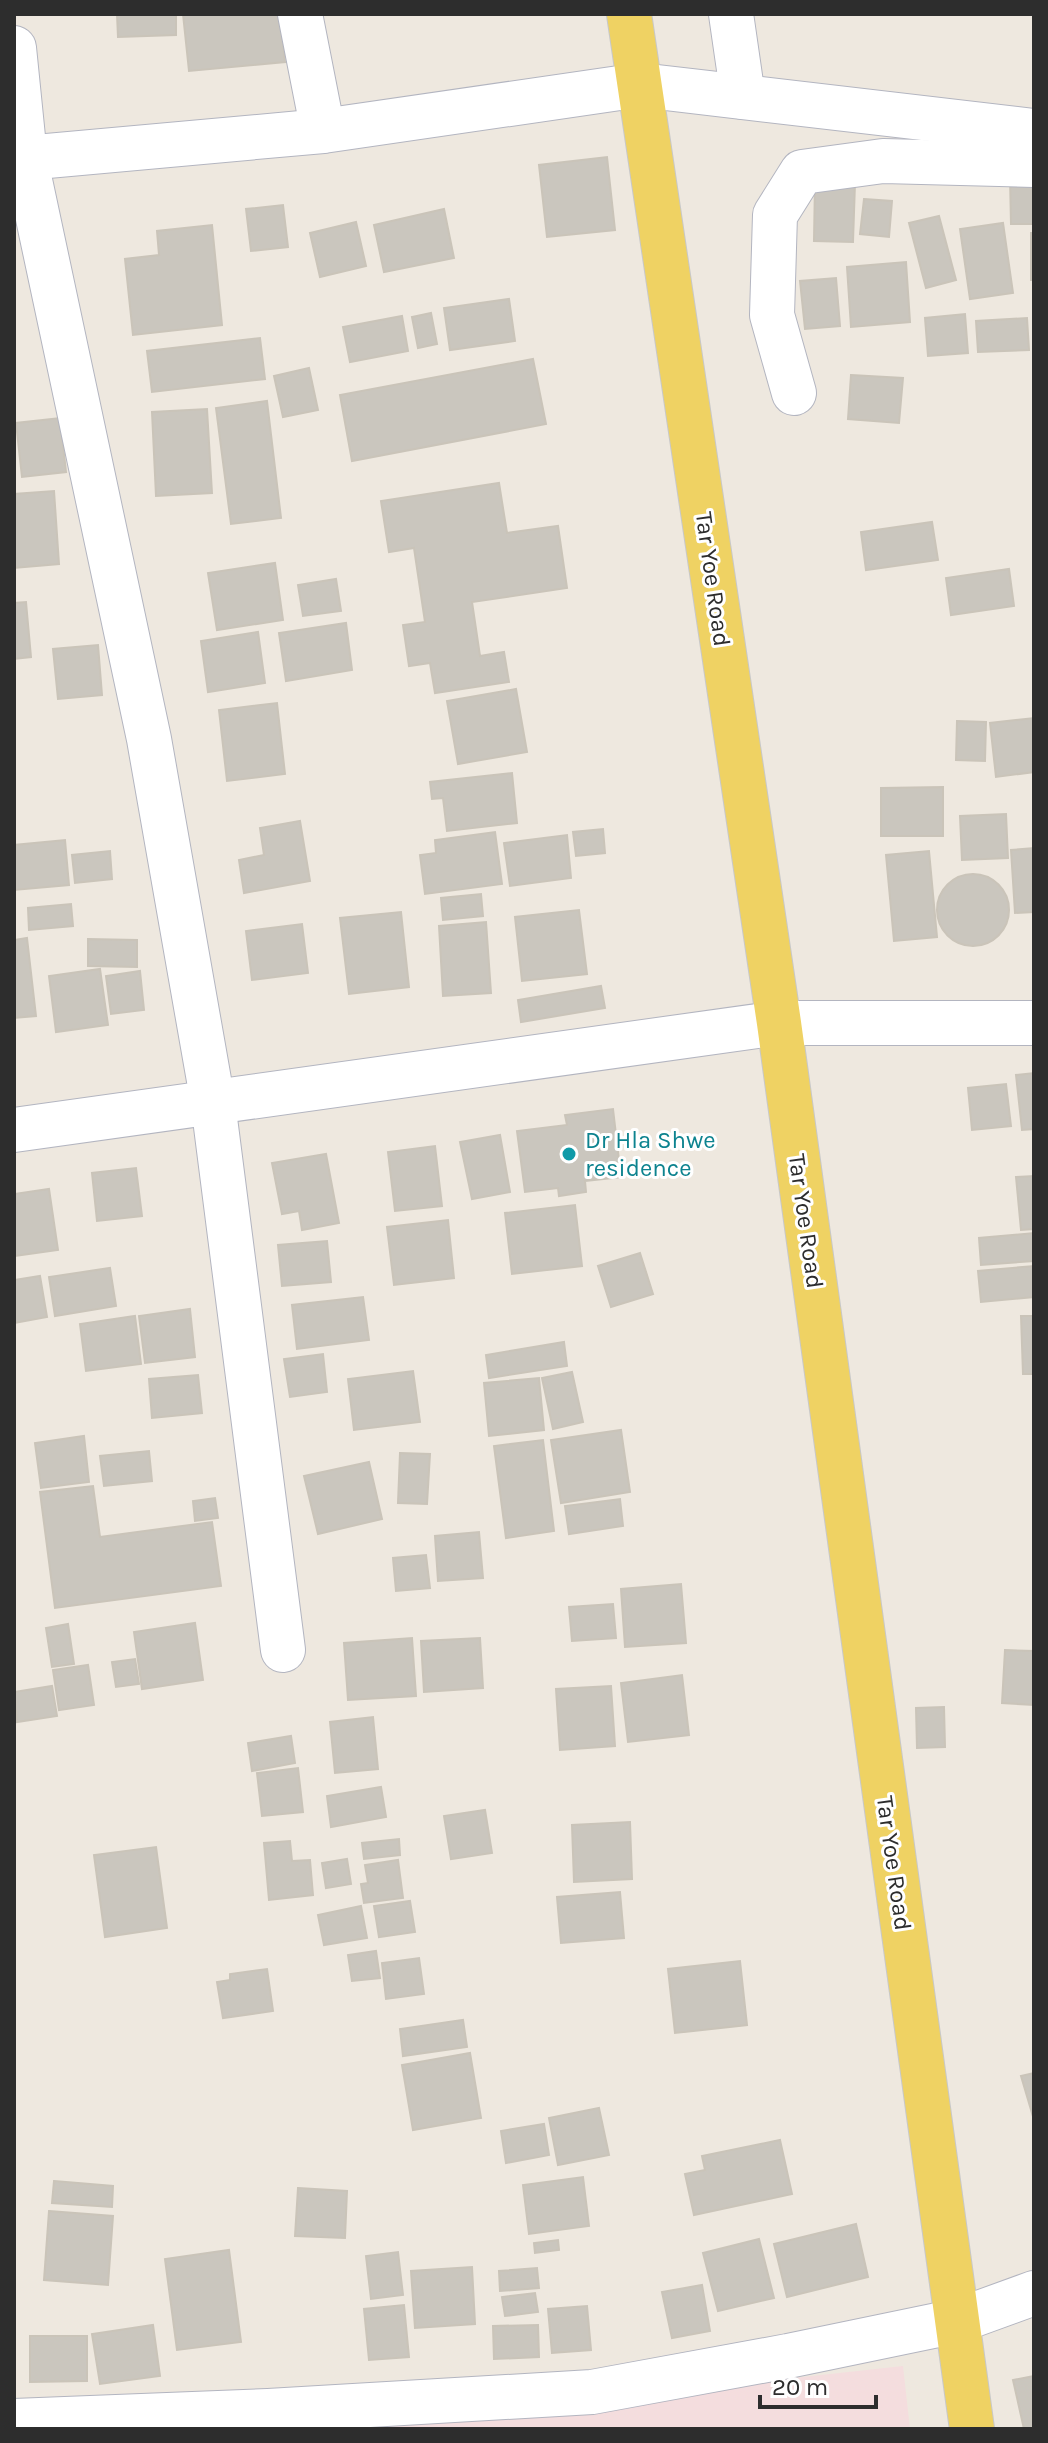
<svg xmlns="http://www.w3.org/2000/svg" width="1048" height="2443" font-family="Karla,sans-serif">
	<style>
		.medical { fill: #f4ddde }
		.building { fill: #cac6be; stroke: #cac4b9; stroke-width: 2 }
		.lines { fill: none; stroke-linecap: round; stroke-linejoin: round }
		.minor-casing { stroke: #b3b5c0; stroke-width: 46 }
		.major-casing { stroke: #c8c8c8; stroke-width: 46 }
		.minor { stroke: #fff; stroke-width: 44 }
		.major { stroke: #efd263; stroke-width: 44 }
		.culture-dot { fill: #0f9aa8; stroke: #fff; stroke-width: 3 }
		.labels { text-anchor: middle; stroke-width: 6; stroke-linejoin: round; paint-order: stroke }
		.street-label { font-size: 24px; fill: #2d2d2d; stroke: #fff }
		.culture-label { font-size: 24px; fill: #0d838f; stroke: #fff; text-anchor: start }
	</style>
	<rect width="100%" height="100%" fill="#eee8df"/>
	<path class="medical" d="M903,2366L910,2429H334Z"/>
	<g class="building">
		<path d="M117,14H176V35L118,37Z"/>
		<path d="M183,14H280L285,62L189,71Z"/>
		<path d="M607,157L615,230L547,237L539,165Z"/>
		<path d="M1010,177H1034V224H1011Z"/>
		<path d="M815,182L855,183L853,242L814,241Z"/>
		<path d="M864,199L892,201L889,237L860,234Z"/>
		<path d="M283,205L288,247L251,251L246,209Z"/>
		<path d="M444,209L454,258L384,272L374,225Z"/>
		<path d="M939,216L956,280L926,288L909,223Z"/>
		<path d="M356,222L366,266L320,277L310,233Z"/>
		<path d="M1003,223L1013,293L970,299L960,229Z"/>
		<path d="M212,225L222,325L133,335L125,259L159,255L157,231Z"/>
		<rect x="1031" y="233" width="3" height="47"/>
		<path d="M906,262L910,322L851,327L847,267Z"/>
		<path d="M836,278L840,326L805,329L800,281Z"/>
		<path d="M509,299L515,341L450,350L444,308Z"/>
		<path d="M431,313L437,344L418,348L412,317Z"/>
		<path d="M965,314L968,353L928,356L925,318Z"/>
		<path d="M402,316L408,351L350,362L343,327Z"/>
		<path d="M1027,318L1029,350L978,352L976,321Z"/>
		<path d="M260,338L265,379L152,392L147,351Z"/>
		<path d="M533,359L546,424L352,461L340,395Z"/>
		<path d="M309,368L318,410L283,417L274,376Z"/>
		<path d="M851,375L903,378L899,423L848,419Z"/>
		<path d="M267,401L281,518L231,524L216,408Z"/>
		<path d="M207,409L212,493L156,496L152,412Z"/>
		<path d="M60,418L66,472L22,477L16,423Z"/>
		<path d="M499,483L507,533L558,526L567,588L472,602L480,656L504,652L509,682L435,693L430,663L409,666L403,625L425,622L414,548L389,552L381,501Z"/>
		<path d="M54,491L59,564L14,568V494Z"/>
		<path d="M932,522L938,560L866,570L861,532Z"/>
		<path d="M275,563L283,620L217,630L208,573Z"/>
		<path d="M1009,569L1014,606L951,615L946,578Z"/>
		<path d="M336,579L341,611L303,616L298,585Z"/>
		<path d="M26,602L31,657L14,659V603Z"/>
		<path d="M346,623L352,670L286,681L279,633Z"/>
		<path d="M258,632L265,683L208,692L201,641Z"/>
		<path d="M98,645L102,695L58,699L53,649Z"/>
		<path d="M516,689L527,752L458,764L447,701Z"/>
		<path d="M277,703L285,774L227,781L219,710Z"/>
		<path d="M1034,718V772L996,777L990,723Z"/>
		<path d="M957,721L986,722L985,761L956,760Z"/>
		<path d="M512,773L517,823L447,831L443,798L432,799L430,782Z"/>
		<path d="M943,787V836H881V788Z"/>
		<path d="M1006,814L1008,858L962,860L960,816Z"/>
		<path d="M300,821L310,881L244,893L239,860L264,855L260,828Z"/>
		<path d="M603,829L605,853L576,856L573,832Z"/>
		<path d="M495,832L502,884L425,894L420,855L436,853L435,840Z"/>
		<path d="M567,835L571,878L510,886L504,843Z"/>
		<path d="M65,840L69,885L14,890V845Z"/>
		<path d="M1034,848V912L1015,913L1011,850Z"/>
		<path d="M110,851L112,879L75,883L72,855Z"/>
		<path d="M929,851L937,937L894,941L886,855Z"/>
		<circle cx="973" cy="910" r="36"/>
		<path d="M481,894L483,916L443,920L441,898Z"/>
		<path d="M71,904L73,926L29,930L28,908Z"/>
		<path d="M579,910L587,974L522,981L515,917Z"/>
		<path d="M401,912L409,987L349,994L340,918Z"/>
		<path d="M486,922L491,993L443,996L439,926Z"/>
		<path d="M302,924L308,973L252,980L246,931Z"/>
		<path d="M27,938L36,1016L14,1018V940Z"/>
		<path d="M88,939L137,940V967L88,966Z"/>
		<path d="M100,969L108,1025L56,1032L49,976Z"/>
		<path d="M140,971L144,1010L111,1014L106,976Z"/>
		<path d="M601,986L605,1008L521,1022L518,1000Z"/>
		<path d="M1034,1073V1129L1022,1130L1016,1075Z"/>
		<path d="M1006,1084L1011,1126L972,1130L968,1088Z"/>
		<path d="M613,1109L621,1177L585,1181L586,1192L559,1196L558,1188L525,1192L517,1131L567,1125L565,1115Z"/>
		<path d="M500,1135L510,1192L472,1199L460,1142Z"/>
		<path d="M435,1146L442,1206L395,1211L388,1152Z"/>
		<path d="M326,1154L339,1223L302,1230L299,1211L282,1214L272,1163Z"/>
		<path d="M136,1168L142,1216L97,1221L92,1173Z"/>
		<path d="M1034,1176V1229L1021,1230L1016,1177Z"/>
		<path d="M49,1189L58,1250L14,1256V1194Z"/>
		<path d="M575,1205L582,1266L512,1274L505,1213Z"/>
		<path d="M448,1220L454,1278L394,1285L387,1227Z"/>
		<path d="M1034,1233V1261L981,1265L979,1238Z"/>
		<path d="M327,1241L331,1282L282,1286L278,1245Z"/>
		<path d="M640,1253L653,1294L611,1307L598,1266Z"/>
		<path d="M1034,1266V1297L981,1302L978,1271Z"/>
		<path d="M110,1268L116,1306L55,1316L49,1277Z"/>
		<path d="M40,1276L47,1317L14,1323V1280Z"/>
		<path d="M363,1297L369,1340L297,1349L292,1305Z"/>
		<path d="M190,1309L195,1357L145,1363L139,1316Z"/>
		<path d="M135,1316L141,1364L86,1371L80,1324Z"/>
		<path d="M1021,1316H1034V1374H1023Z"/>
		<path d="M564,1342L567,1366L489,1378L486,1355Z"/>
		<path d="M323,1354L327,1392L290,1397L284,1359Z"/>
		<path d="M413,1371L420,1422L354,1430L348,1379Z"/>
		<path d="M572,1372L583,1422L553,1429L542,1378Z"/>
		<path d="M198,1375L202,1413L152,1418L149,1379Z"/>
		<path d="M539,1378L544,1430L489,1436L484,1383Z"/>
		<path d="M621,1430L630,1492L561,1503L551,1440Z"/>
		<path d="M84,1436L89,1482L41,1488L35,1443Z"/>
		<path d="M543,1440L554,1531L506,1538L494,1446Z"/>
		<path d="M149,1451L152,1481L104,1486L100,1456Z"/>
		<path d="M400,1453L430,1454L427,1504L398,1503Z"/>
		<path d="M369,1462L382,1519L318,1534L304,1476Z"/>
		<path d="M93,1486L100,1537L212,1522L221,1586L55,1608L40,1492Z"/>
		<path d="M215,1498L218,1518L195,1521L193,1501Z"/>
		<path d="M620,1499L623,1526L569,1534L565,1506Z"/>
		<path d="M479,1532L483,1578L438,1581L435,1536Z"/>
		<path d="M426,1555L430,1588L396,1591L393,1558Z"/>
		<path d="M681,1584L686,1643L625,1647L621,1589Z"/>
		<path d="M613,1604L616,1638L572,1641L569,1607Z"/>
		<path d="M195,1623L203,1680L142,1689L134,1632Z"/>
		<path d="M68,1624L74,1664L52,1667L46,1628Z"/>
		<path d="M412,1638L416,1696L348,1700L344,1643Z"/>
		<path d="M480,1638L483,1688L424,1692L421,1641Z"/>
		<path d="M1005,1650L1034,1651V1705L1002,1703Z"/>
		<path d="M135,1659L139,1684L116,1687L112,1662Z"/>
		<path d="M88,1665L94,1705L59,1710L53,1670Z"/>
		<path d="M682,1675L689,1735L628,1742L621,1683Z"/>
		<path d="M52,1686L57,1716L17,1722L14,1692Z"/>
		<path d="M611,1686L615,1746L560,1750L556,1689Z"/>
		<path d="M944,1707L945,1747L917,1748L916,1708Z"/>
		<path d="M373,1717L378,1769L335,1773L330,1722Z"/>
		<path d="M291,1736L295,1763L252,1771L248,1743Z"/>
		<path d="M298,1768L303,1812L262,1816L257,1773Z"/>
		<path d="M381,1787L386,1817L331,1827L327,1796Z"/>
		<path d="M485,1810L492,1853L451,1859L444,1816Z"/>
		<path d="M630,1822L632,1879L574,1882L572,1825Z"/>
		<path d="M399,1839L400,1855L364,1859L362,1843Z"/>
		<path d="M290,1841L292,1861L310,1860L313,1895L269,1900L264,1843Z"/>
		<path d="M156,1847L167,1928L105,1937L94,1855Z"/>
		<path d="M347,1859L351,1884L326,1888L322,1863Z"/>
		<path d="M398,1860L403,1898L364,1903L361,1884L368,1883L365,1865Z"/>
		<path d="M620,1892L624,1938L561,1943L557,1897Z"/>
		<path d="M410,1901L415,1932L379,1937L374,1906Z"/>
		<path d="M361,1906L367,1938L324,1945L318,1915Z"/>
		<path d="M376,1951L380,1978L352,1981L348,1955Z"/>
		<path d="M419,1958L424,1994L386,1999L382,1963Z"/>
		<path d="M740,1961L747,2025L675,2033L668,1969Z"/>
		<path d="M267,1969L273,2011L223,2018L217,1982L230,1980V1974Z"/>
		<path d="M463,2020L467,2047L403,2056L400,2029Z"/>
		<path d="M470,2053L481,2118L413,2130L402,2065Z"/>
		<path d="M1034,2073V2120L1021,2076Z"/>
		<path d="M599,2108L609,2155L558,2165L549,2118Z"/>
		<path d="M544,2124L549,2155L506,2163L501,2131Z"/>
		<path d="M780,2140L792,2194L694,2215L685,2174L705,2170L702,2156Z"/>
		<path d="M583,2177L589,2226L529,2234L523,2185Z"/>
		<path d="M54,2181L113,2186L112,2207L52,2203Z"/>
		<path d="M298,2188L347,2191L345,2238L295,2236Z"/>
		<path d="M49,2211L113,2216L108,2285L44,2280Z"/>
		<path d="M856,2224L868,2277L787,2297L774,2244Z"/>
		<path d="M759,2239L774,2298L718,2311L703,2253Z"/>
		<path d="M558,2240L559,2250L535,2253L534,2243Z"/>
		<path d="M229,2250L241,2342L177,2350L165,2259Z"/>
		<path d="M398,2252L403,2295L371,2299L366,2256Z"/>
		<path d="M472,2267L475,2324L415,2328L411,2271Z"/>
		<path d="M537,2268L539,2288L500,2291L499,2271Z"/>
		<path d="M702,2285L710,2331L672,2338L662,2292Z"/>
		<path d="M535,2293L538,2312L505,2316L502,2297Z"/>
		<path d="M404,2305L409,2357L369,2360L364,2309Z"/>
		<path d="M587,2306L591,2350L552,2353L548,2309Z"/>
		<path d="M153,2325L160,2376L100,2384L92,2334Z"/>
		<path d="M538,2325L539,2357L494,2359L493,2326Z"/>
		<path d="M30,2336H87V2381L30,2382Z"/>
		<path d="M1034,2376V2429H1024L1013,2380Z"/>
	</g>
	<g class="lines">
		<g class="minor-casing">
			<g id="minor">
				<path d="M300,14L323,131"/>
				<path d="M731,14L743,97"/>
				<path d="M14,48L25,157L149,739L213,1103L283,1650"/>
				<path d="M14,159L323,131L640,85L1034,131"/>
				<path d="M794,393L772,315L775,215L802,172L883,161L1034,165"/>
				<path d="M14,1130L779,1023H1034"/>
				<path d="M14,2421L268,2411L592,2392L788,2356L957,2321L1034,2293"/>
			</g>
		</g>
		<g class="major-casing">
			<path id="major" d="M629,14L779,1023L972,2429"/>
		</g>
		<use href="#minor" class="minor"/>
		<use href="#major" class="major"/>
	</g>
	<circle class="culture-dot" cx="569" cy="1154" r="8"/>
	<g class="labels">
		<g class="street-label">
			<text transform="translate(713 579) rotate(82)" y="8">Tar Yoe Road</text>
			<text transform="translate(806 1221) rotate(82)" y="8">Tar Yoe Road</text>
			<text transform="translate(894 1863) rotate(82)" y="8">Tar Yoe Road</text>
		</g>
		<g class="culture-label">
			<text x="585" y="1148">Dr Hla Shwe<tspan x="585" dy="28">residence</tspan></text>
		</g>
	</g>
	<rect width="1048" height="2443" fill="none" stroke="#2d2d2d" stroke-width="32"/>
	<path d="M760 2395v12h116v-12" fill="none" stroke="#2d2d2d" stroke-width="4"/>
	<text x="772" y="2395" font-size="24" fill="#2d2d2d" stroke="#ffffff" stroke-width="6" paint-order="stroke">20 m</text>
</svg>
